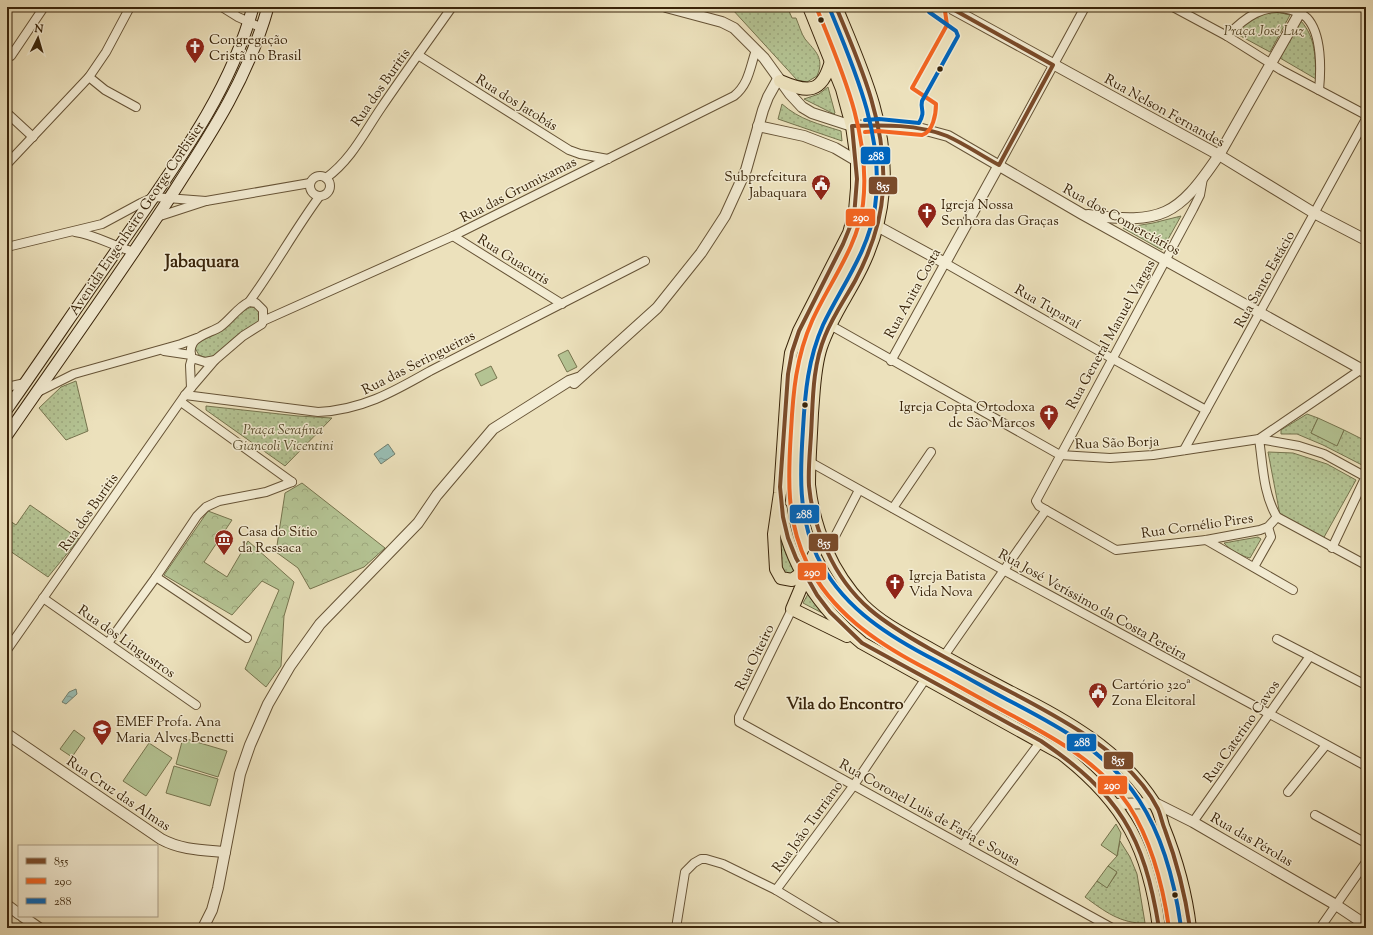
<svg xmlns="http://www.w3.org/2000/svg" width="1373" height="935" font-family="'Sorts Mill Goudy',serif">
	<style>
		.grass { fill: url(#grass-dots); stroke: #76744e }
		.forest { fill: url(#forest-crowns); stroke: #76744e }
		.garden { fill: #b4c393; stroke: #76744e }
		.water { fill: url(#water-ripples); stroke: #73806f }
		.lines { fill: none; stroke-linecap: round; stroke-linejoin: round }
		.minor-casing { stroke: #665336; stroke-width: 10 }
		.tertiary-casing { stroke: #665336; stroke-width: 12 }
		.secondary-casing { stroke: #39240a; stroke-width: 13 }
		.primary-casing { stroke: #39240a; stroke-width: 14 }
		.minor { stroke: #f3ecd3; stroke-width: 8 }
		.tertiary { stroke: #f3ecd3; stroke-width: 10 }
		.secondary { stroke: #f3ecd3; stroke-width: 11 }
		.primary { stroke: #ece1bc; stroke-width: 12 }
		.bus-1-casing { stroke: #f3ecd3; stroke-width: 7 }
		.bus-2-casing { stroke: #f3ecd3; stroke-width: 7 }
		.bus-3-casing { stroke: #f3ecd3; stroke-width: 7 }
		.bus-1 { stroke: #7a4b2a; stroke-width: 4 }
		.bus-2 { stroke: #f26522; stroke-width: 4 }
		.bus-3 { stroke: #0065bd; stroke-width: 4 }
		.bus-dot { fill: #39240a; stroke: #f3ecd3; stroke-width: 1.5 }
		.labels { text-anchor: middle; stroke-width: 3; stroke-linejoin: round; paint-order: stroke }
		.park-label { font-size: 14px; font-style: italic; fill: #584c2c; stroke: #f3ecd3 }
		.poi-label { font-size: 14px; fill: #39240a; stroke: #f3ecd3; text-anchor: start }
		.street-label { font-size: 14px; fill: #39240a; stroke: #f3ecd3 }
		.quarter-label { font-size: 16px; font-weight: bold; fill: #39240a; stroke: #f3ecd3 }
		.district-label { font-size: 18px; font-weight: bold; fill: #39240a; stroke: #f3ecd3 }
		.line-badge { stroke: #f3ecd3; stroke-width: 1.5 }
		.badge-label { font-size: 11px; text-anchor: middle; font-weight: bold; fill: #fff }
	</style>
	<defs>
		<pattern id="grass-dots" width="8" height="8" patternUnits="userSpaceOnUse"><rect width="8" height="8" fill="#b4c393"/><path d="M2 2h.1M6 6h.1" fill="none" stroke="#9ca77d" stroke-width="1.8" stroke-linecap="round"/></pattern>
		<pattern id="forest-crowns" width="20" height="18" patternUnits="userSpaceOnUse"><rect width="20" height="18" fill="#b4c393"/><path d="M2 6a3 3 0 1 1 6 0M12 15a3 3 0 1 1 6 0" fill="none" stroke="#9ca77d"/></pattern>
		<pattern id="water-ripples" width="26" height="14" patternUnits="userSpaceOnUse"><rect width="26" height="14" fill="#99bdb3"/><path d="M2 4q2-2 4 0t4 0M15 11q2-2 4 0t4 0" fill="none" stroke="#7e9990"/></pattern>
	</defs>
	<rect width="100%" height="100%" fill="#ece1bc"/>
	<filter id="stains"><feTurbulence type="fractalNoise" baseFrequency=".005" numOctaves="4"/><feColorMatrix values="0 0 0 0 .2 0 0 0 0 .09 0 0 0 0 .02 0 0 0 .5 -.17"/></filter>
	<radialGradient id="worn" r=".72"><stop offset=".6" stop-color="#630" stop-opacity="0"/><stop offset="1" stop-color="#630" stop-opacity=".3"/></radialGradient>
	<g class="grass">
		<path d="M732,9L762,11V9L789,11L792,18H796C799,25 801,33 805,39C815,51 825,58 817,76L807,82L797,80Z"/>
		<path d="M1267,12H1277L1290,15L1270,52L1235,33L1247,21Z"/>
		<path d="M1301,21C1316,38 1315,57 1316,79L1280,58Z"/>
		<path d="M828,87L835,113L834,114L804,99L819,94Z"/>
		<path d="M782,104C800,120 819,124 841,131L842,141L778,119Z"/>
		<path d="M1181,216L1162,250L1123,228L1153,223Z"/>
		<path d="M253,307L260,311V322L235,337L213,357L209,359L199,355L195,348C198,339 213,337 221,331C230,325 244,307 253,307Z"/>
		<path d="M76,381L88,431L66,440L39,408L61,387Z"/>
		<path d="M206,406L298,416L332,418L285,466L206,410Z"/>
		<path d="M1307,414L1318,418L1311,433L1337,445L1344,430L1366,441V465H1362L1323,445L1297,434H1281V430Z"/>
		<path d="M1268,452L1293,453L1327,464L1356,480L1323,539L1280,515Z"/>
		<path d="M30,505L79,539L48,577L10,551L7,553V519L16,525Z"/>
		<path d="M779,532L794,570L792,574L783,573L780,560Z"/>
		<path d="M1258,537L1261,539L1250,558C1241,556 1230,550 1224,543Z"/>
		<path d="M808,594L824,614L803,603Z"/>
		<path d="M1120,841L1130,857L1137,874L1145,923C1121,924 1104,911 1085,897L1097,881L1107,887L1117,873L1108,866L1117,856Z"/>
	</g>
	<g class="forest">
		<path d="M302,483L385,548L364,567L310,589L298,568L276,552L285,493Z"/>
		<path d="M208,511L232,520L204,562L227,577L248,541L294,582L284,616L281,666L266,687L245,669L279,590L262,581L232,615L164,575Z"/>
	</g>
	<g class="garden">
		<path d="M568,350L577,367L567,372L558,355Z"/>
		<path d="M491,366L497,378L481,386L475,374Z"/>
		<path d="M1318,418L1344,430L1337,446L1311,433Z"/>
		<path d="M74,730L85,738L72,757L60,749Z"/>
		<path d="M183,738L227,751L218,777L176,764Z"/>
		<path d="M149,743L172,758L146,796L123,781Z"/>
		<path d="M174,766L218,779L210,806L166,793Z"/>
		<path d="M1116,824L1121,833L1117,856L1101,845Z"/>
		<path d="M1108,866L1117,872L1107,888L1097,881Z"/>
	</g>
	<g class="water">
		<path d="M388,444L395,454L381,464L374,454Z"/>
		<path d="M76,689L77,694L66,704L62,702L69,692Z"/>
	</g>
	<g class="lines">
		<g class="minor-casing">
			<g id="minor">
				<path d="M222,7L238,17L262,28"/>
				<path d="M1173,7L1227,36L1281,70L1366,115"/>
				<path d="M1227,36C1244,18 1265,2 1291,10C1297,12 1303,14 1307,18C1322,34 1321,70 1319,90"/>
				<path d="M418,55L569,150L580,154L608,159"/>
				<path d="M7,56H11L44,7"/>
				<path d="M89,77L105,90L136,107"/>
				<path d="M7,113L33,137"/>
				<path d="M7,164L89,77L106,52L130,7"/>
				<path d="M999,165L1085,7"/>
				<circle cx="320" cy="186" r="10"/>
				<path d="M326,178C351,160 364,133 381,108C404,74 428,41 452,7"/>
				<path d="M1203,178L1200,195L1193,209L1036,501L1039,506L1116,550L1206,540L1260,530L1268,527L1277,517"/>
				<path d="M157,217L206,201L310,183"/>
				<path d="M75,232C97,235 114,247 135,252"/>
				<path d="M453,236L562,304"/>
				<path d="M7,247L102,224L141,203L154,197L206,201"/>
				<path d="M249,302L256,303L263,310V321L262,324L243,336L215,360L205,362L192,358C190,353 190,348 193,343C198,335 212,332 220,327C230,320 238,307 249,302Z"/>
				<path d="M249,302C274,268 294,231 319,197"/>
				<path d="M263,321L453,236L734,96C749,84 750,67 756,50"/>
				<path d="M830,325L1060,455L1110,458L1153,455L1259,439L1366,366"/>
				<path d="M164,351L191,355"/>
				<path d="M891,361L945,263L1113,359L1206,410"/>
				<path d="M7,387L25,383"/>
				<path d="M191,388L190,365L192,358"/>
				<path d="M38,392L74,374L181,344L197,338"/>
				<path d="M185,395L318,412C362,410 393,392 430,371L645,261"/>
				<path d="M181,402L292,482"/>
				<path d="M1184,450L1366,119"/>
				<path d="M810,462L1005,571L1366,766"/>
				<path d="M1366,477L1324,454L1299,446L1259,439C1263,465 1263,494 1277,517L1366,565"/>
				<path d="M893,508L931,452"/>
				<path d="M1206,540L1293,590"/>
				<path d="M832,542L859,490"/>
				<path d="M1332,548L1366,476"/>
				<path d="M1254,567L1271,537L1268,527"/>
				<path d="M156,577L247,638"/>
				<path d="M43,598L196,705"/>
				<path d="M792,609L739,717V722L1112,928"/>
				<path d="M1277,639L1366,685"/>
				<path d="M108,643L156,577L197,516L206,507L219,501L266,492L292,482"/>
				<path d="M7,650L185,395L215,360"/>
				<path d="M944,656L1046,510"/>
				<path d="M1288,792L1326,745"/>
				<path d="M1315,815L1366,843"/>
				<path d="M1193,822L1310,656"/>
				<path d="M963,845L1041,741"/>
				<path d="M776,890L854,785L926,678"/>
				<path d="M676,928L685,872L694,863L701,859H706L723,864L776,890L839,928"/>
				<path d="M1320,928L1366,862"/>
			</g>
		</g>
		<g class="tertiary-casing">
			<g id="tertiary">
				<path d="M666,7L722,22L734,28L764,58L790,94L802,107L812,113L852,126L878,125L922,129L948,136L1082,214L1361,369L1366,374"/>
				<path d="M949,7L1219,155L1314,213L1366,240"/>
				<path d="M758,126L804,136L835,148L857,161"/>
				<path d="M1088,215C1162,224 1177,217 1219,155L1303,7"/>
				<path d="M877,226L945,263L999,165"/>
				<path d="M574,383L657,308L701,253L725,216L746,170L763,110L768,97L778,79"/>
				<path d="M7,734L161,839C181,850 202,850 225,852"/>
				<path d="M1115,804L1155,803L1193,822L1336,905L1366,925"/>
				<path d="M7,905L19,914"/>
				<path d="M22,916L39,928"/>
				<path d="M203,928L212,910L218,888L240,774L250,745L268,704L290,666L320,624L418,523L437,495L493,429L569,381L578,378"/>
			</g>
		</g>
		<g class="secondary-casing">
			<g id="secondary">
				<path d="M7,409C45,355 81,301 119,247C170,172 229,97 253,7"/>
				<path d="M7,435C60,358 114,283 165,205C207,140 247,82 268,7"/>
			</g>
		</g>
		<g class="primary-casing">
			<g id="primary">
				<path d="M809,7L842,89L852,126L857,161V188L855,211L849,233L799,331L791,353L788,376L780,493L774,534L776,569L781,578L792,580L806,570L822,540"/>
				<path d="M836,7C860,65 889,126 883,190C881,214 875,238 865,260C852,290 831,316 821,347C814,368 814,391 812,413C811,437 809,461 809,485C814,530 832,573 863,605C883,625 909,637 934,651C959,665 985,679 1010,692C1065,719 1120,750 1154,803C1159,809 1161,818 1163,826C1176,858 1186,893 1190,928"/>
				<path d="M780,81C808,93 822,94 831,61"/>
				<path d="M781,509C788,563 820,609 862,643L1062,754C1125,803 1149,849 1159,928"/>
				<path d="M805,578L792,609L847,636"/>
			</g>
		</g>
		<use href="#minor" class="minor"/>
		<use href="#tertiary" class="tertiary"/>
		<use href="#secondary" class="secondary"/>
		<use href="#primary" class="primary"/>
		<g class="bus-1-casing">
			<g id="bus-1">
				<path d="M836,7C861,66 887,125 883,190C881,222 870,253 855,281C845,299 833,316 825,336C812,367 813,402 811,435C810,452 808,469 809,486C811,508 818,531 827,551C850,602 884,623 930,649C955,663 980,676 1005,689C1058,717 1130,753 1158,809C1161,816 1162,823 1165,830C1177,862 1185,894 1190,928"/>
				<path d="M949,7L1053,65L999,165C982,156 965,144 947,136C917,124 884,125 852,126L857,179L854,217L843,244L799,331L792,352L788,374L780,487L783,517L788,538L796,558L817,595L830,612L862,643L1041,741C1119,794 1144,835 1159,928"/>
			</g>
		</g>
		<g class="bus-2-casing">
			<g id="bus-2">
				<path d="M817,9C842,71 871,135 863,204C858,247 829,283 812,321C796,357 793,393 791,431C788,477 786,520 807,563C832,612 874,641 921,666C948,680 974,695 1000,709C1048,735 1098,759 1129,806C1152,842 1163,886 1169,928"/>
				<path d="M865,132L878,131L922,135C933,132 936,114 936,104L912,88L947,25L945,11L942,7"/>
			</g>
		</g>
		<g class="bus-3-casing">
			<g id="bus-3">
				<path d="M829,7C855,70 885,138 875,207C869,251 841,287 823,325C808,359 805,393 803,429C800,473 798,515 817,556C840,604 882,632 927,656C954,670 980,685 1006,699C1056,725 1107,751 1139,800C1163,837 1175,884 1181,927"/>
				<path d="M865,120L879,119L919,123C926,110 920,111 922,101L958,36L956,31L929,12"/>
			</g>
		</g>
		<use href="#bus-1" class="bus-1"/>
		<use href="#bus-2" class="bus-2"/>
		<use href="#bus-3" class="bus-3"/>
	</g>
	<defs>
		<g id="church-pin" transform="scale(1)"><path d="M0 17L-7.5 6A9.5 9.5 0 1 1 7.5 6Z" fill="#8f2418" stroke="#f3ecd3"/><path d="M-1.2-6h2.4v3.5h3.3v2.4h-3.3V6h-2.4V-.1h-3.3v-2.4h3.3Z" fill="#fff"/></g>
		<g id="civic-pin" transform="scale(1)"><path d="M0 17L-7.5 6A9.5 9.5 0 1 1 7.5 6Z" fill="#8f2418" stroke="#f3ecd3"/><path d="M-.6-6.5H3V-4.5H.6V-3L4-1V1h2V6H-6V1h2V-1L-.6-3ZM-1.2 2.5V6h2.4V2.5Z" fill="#fff"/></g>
		<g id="museum-pin" transform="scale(1)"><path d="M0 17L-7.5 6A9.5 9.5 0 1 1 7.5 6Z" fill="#8f2418" stroke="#f3ecd3"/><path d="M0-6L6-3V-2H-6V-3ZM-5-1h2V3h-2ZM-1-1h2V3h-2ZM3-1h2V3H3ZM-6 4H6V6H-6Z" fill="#fff"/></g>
		<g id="school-pin" transform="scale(1)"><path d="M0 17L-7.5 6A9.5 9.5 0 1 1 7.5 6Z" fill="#8f2418" stroke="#f3ecd3"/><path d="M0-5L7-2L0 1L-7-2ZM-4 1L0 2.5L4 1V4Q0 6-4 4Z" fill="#fff"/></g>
	</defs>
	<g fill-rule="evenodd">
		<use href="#church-pin" x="195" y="47"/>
		<use href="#civic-pin" x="821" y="184"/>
		<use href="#church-pin" x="927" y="212"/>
		<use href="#church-pin" x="1049" y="414"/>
		<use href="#museum-pin" x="224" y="539"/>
		<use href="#church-pin" x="895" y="583"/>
		<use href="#civic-pin" x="1098" y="692"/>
		<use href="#school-pin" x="102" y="729"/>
	</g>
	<g class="bus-dot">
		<circle cx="821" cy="20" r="3.5"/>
		<circle cx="940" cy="69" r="3.5"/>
		<circle cx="805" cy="405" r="3.5"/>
		<circle cx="1175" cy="895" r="3.5"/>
	</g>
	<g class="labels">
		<g class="park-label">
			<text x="1264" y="35">Praça José Luz</text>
			<text x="283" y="434">Praça Serafina<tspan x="283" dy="16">Giancoli Vicentini</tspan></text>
		</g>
		<g class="poi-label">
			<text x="209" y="44">Congregação<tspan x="209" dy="16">Cristã no Brasil</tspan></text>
			<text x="807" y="181" text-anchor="end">Subprefeitura<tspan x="807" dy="16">Jabaquara</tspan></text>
			<text x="941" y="209">Igreja Nossa<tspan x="941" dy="16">Senhora das Graças</tspan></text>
			<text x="1035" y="411" text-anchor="end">Igreja Copta Ortodoxa<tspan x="1035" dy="16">de São Marcos</tspan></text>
			<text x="238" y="536">Casa do Sítio<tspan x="238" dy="16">da Ressaca</tspan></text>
			<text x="909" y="580">Igreja Batista<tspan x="909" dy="16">Vida Nova</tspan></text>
			<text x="1112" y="689">Cartório 320ª<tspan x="1112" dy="16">Zona Eleitoral</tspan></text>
			<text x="116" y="726">EMEF Profa. Ana<tspan x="116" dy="16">Maria Alves Benetti</tspan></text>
		</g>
		<g class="street-label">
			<text transform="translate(380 87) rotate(-55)" y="5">Rua dos Buritis</text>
			<text transform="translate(517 102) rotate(32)" y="5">Rua dos Jatobás</text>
			<text transform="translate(1165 110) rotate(29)" y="5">Rua Nelson Fernandes</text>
			<text transform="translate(518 189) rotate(-27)" y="5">Rua das Grumixamas</text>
			<text transform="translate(136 218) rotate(-56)" y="5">Avenida Engenheiro George Corbisier</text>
			<text transform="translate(1122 219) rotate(29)" y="5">Rua dos Comerciários</text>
			<text transform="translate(514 259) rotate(32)" y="5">Rua Guacuris</text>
			<text transform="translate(1264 279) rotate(-61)" y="5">Rua Santo Estácio</text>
			<text transform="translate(912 293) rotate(-61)" y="5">Rua Anita Costa</text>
			<text transform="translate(1048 306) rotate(30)" y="5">Rua Tuparaí</text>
			<text transform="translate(1110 334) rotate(-61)" y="5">Rua General Manuel Vargas</text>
			<text transform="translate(418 362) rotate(-27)" y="5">Rua das Seringueiras</text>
			<text transform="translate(1117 442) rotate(-2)" y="5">Rua São Borja</text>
			<text transform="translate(88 512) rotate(-55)" y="5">Rua dos Buritis</text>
			<text transform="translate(1197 525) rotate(-8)" y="5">Rua Cornélio Pires</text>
			<text transform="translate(1093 604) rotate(29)" y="5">Rua José Veríssimo da Costa Pereira</text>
			<text transform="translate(127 641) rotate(35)" y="5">Rua dos Lingustros</text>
			<text transform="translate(754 657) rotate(-64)" y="5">Rua Oiteiro</text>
			<text transform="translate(1241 731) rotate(-55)" y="5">Rua Caterino Cavos</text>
			<text transform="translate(119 793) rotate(34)" y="5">Rua Cruz das Almas</text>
			<text transform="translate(930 812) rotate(29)" y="5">Rua Coronel Luis de Faria e Sousa</text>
			<text transform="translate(807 826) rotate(-54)" y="5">Rua João Turriano</text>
			<text transform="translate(1252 839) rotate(30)" y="5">Rua das Pérolas</text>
		</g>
		<g class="quarter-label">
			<text x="845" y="709">Vila do Encontro</text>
		</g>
		<g class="district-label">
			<text x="202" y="267">Jabaquara</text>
		</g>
	</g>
	<g class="line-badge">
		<rect x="860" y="146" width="31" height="19" rx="4" fill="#0065bd"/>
		<rect x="868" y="176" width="30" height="19" rx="4" fill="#7a4b2a"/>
		<rect x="845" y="208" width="31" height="19" rx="4" fill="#f26522"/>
		<rect x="789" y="504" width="31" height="20" rx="4" fill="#0065bd"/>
		<rect x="808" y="533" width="31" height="19" rx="4" fill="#7a4b2a"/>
		<rect x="797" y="562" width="30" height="19" rx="4" fill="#f26522"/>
		<rect x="1066" y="733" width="31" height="19" rx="4" fill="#0065bd"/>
		<rect x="1103" y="751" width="31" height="19" rx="4" fill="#7a4b2a"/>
		<rect x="1097" y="775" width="31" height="20" rx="4" fill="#f26522"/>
	</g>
	<g class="badge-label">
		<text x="876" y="160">288</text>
		<text x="883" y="190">855</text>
		<text x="861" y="221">290</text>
		<text x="804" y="518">288</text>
		<text x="824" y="547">855</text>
		<text x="812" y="576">290</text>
		<text x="1082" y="746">288</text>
		<text x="1118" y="764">855</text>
		<text x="1112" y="789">290</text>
	</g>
	<rect width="1373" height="935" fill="none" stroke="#ece1bc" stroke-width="24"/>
	<rect x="8" y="8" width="1357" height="919" fill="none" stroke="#39240a" stroke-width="2"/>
	<rect x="12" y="12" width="1349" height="911" fill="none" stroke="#39240a"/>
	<rect x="18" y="845" width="140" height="72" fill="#f3ecd3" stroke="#a99c83"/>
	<rect x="26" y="858" width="20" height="6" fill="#7a4b2a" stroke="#a99c83"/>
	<text x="54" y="865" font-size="12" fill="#39240a">855</text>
	<rect x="26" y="878" width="20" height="6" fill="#f26522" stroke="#a99c83"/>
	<text x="54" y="885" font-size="12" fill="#39240a">290</text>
	<rect x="26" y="898" width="20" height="6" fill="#0065bd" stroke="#a99c83"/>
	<text x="54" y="905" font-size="12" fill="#39240a">288</text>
	<g transform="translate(38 38) rotate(5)" stroke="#f3ecd3" stroke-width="3" paint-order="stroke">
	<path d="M0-3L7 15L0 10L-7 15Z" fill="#39240a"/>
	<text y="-6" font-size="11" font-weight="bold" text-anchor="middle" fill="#39240a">N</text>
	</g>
	<rect width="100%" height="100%" filter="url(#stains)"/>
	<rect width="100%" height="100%" fill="url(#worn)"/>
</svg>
